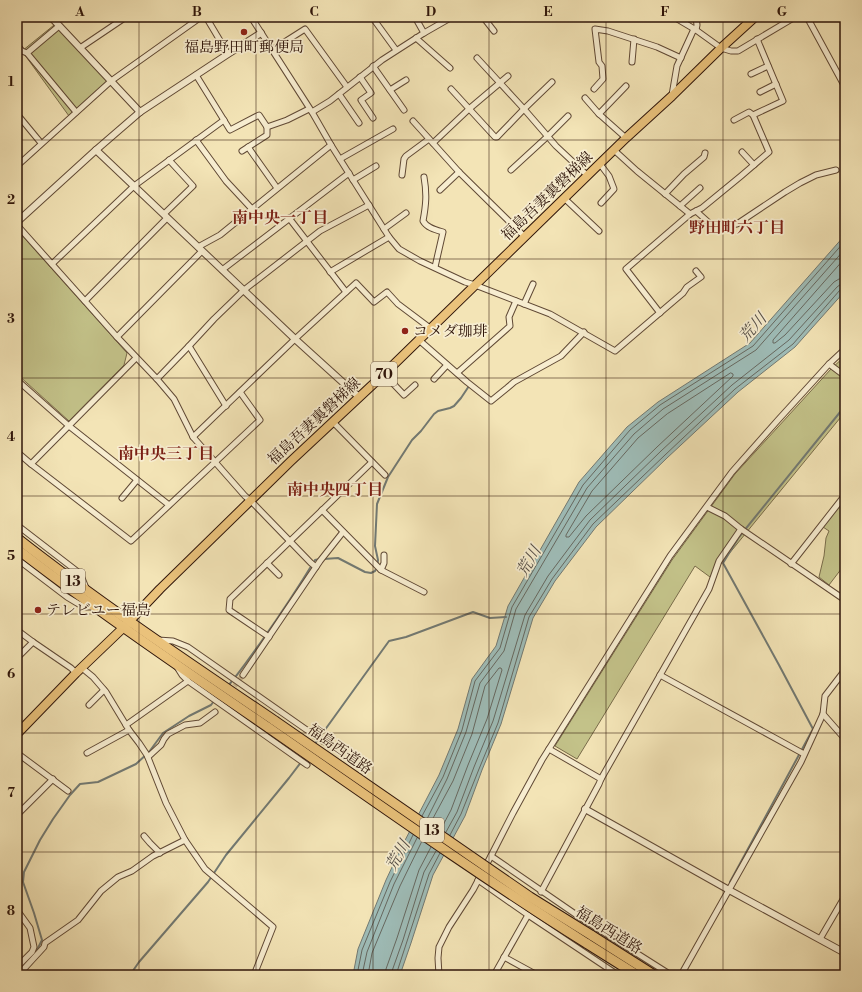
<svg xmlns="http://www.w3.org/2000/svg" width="862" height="992" font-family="'Libre Bodoni','Noto Serif JP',serif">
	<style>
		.green { fill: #c3c289; stroke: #796c4a }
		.water { fill: #9ebcb7; stroke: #727972 }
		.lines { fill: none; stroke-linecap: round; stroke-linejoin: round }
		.shore { stroke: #666860; stroke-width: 1 }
		.stream { stroke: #727972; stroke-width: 2 }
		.minor-tunnel { stroke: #ccbb94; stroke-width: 5; stroke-dasharray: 5 2.5; stroke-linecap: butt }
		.minor-casing { stroke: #604935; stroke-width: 7 }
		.tertiary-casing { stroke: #604935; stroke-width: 8 }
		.primary-casing { stroke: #2f150a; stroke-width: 10 }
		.trunk-casing { stroke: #2f150a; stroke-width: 11 }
		.minor { stroke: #f7edd0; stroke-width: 5 }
		.tertiary { stroke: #f7edd0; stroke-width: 6 }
		.primary { stroke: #eac27b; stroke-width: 8 }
		.trunk { stroke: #eac27b; stroke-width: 9 }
		.trunk-bridge-casing { stroke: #2f150a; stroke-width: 11; stroke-linecap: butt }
		.trunk-bridge { stroke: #eac27b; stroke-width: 9 }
		.grid { fill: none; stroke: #2f150a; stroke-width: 1; stroke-opacity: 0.55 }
		.poi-dot { fill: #8f2418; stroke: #f7edd0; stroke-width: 1.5 }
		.labels { text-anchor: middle; stroke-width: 3.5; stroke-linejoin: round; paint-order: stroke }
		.shield { fill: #f7edd0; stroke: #6b5645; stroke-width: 1 }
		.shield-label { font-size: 14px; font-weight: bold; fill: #2f150a }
		.poi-label { font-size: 15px; fill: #2f150a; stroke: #f7edd0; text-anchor: start }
		.street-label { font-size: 15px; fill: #2f150a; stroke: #f7edd0 }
		.neighbourhood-label { font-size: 16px; font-weight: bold; fill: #7a1f14; stroke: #f7edd0 }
		.water-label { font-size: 16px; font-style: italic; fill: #564f47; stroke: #f7edd0 }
		.neatline { fill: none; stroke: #2f150a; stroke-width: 1.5 }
		.grid-label { font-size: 13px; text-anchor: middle; font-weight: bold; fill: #2f150a }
	</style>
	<rect width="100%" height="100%" fill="#f3e4b6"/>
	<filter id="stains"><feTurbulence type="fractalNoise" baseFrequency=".005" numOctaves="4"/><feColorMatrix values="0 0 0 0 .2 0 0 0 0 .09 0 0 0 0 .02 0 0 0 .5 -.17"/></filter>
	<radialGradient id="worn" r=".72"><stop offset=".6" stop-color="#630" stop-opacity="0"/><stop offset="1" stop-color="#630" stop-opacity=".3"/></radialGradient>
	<g class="green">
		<path d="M59,21L113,78L69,116L22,51Z"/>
		<path d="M17,232H19L127,353L124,365L69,421L17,374Z"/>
		<path d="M845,356V412L710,577L695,566L577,759L555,746L672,560L735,474L831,369Z"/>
		<path d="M840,505L845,509V564L829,585L819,577L824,556L826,538L829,531L823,527Z"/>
	</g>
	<path class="water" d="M845,235V291L795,347L738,392L667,458L596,527L555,581L533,618L501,724L482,770L465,816L433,875L411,943L400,975H353L358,949L386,880L401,848L439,775L458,729L472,679L496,646L508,606L579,482L627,427L658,402L750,343Z"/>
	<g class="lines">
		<g class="shore">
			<path d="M845,258L773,340V343H775L785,335L834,282L839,279L845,278"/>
			<path d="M731,373L733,374V376L657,447L586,516L569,537H566V535L592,491L638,438L667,414Z"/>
			<path d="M422,816L443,777L462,730L475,681L500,648L512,607L583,485L630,430L660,405L753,346L845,241"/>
			<path d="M427,819L447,779L466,732L480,683L504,651L516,609L587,488L634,434L663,409L756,350L845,249"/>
			<path d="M431,822L453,781L472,734L485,686L499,668H501L502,670L487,719L468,765L451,810L441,829"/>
			<path d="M446,832L457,812L474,767L493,721L525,615L548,576L590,520L661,451L732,385L789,340L837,287L841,284H845"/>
			<path d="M450,835L461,814L479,769L498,723L529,617L552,579L593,524L665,455L735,389L793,344L840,290L845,289"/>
			<path d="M357,975L362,950L390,882L413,835"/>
			<path d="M362,975L367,952L394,884L417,838"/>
			<path d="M368,975L372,953L400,886L422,841"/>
			<path d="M385,975L386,969L397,938L419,870L431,847"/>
			<path d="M391,975L392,971L403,940L424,872L436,851"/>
			<path d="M396,975L429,874L440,853"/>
		</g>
		<g class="stream">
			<path d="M324,559L338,558L365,572L371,573L375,571L377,567L378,560L375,546L377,504L388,477L412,440L421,431L434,414L438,411L450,408L454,406L461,398L469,386"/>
			<path d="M228,686C240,672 250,657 261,642C280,615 298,588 315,560L320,559"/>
			<path d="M314,745L389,641L406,637L473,612L490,618L506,617"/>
			<path d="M730,882L813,729L779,665L723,563L739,537L845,406"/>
			<path d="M35,954L42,940L34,913L23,882L24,872L40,840L53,819L70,795L80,784L98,782L136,764L149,752L163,733L189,716L211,705L214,701"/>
			<path d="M130,975L139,962L208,882L226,855L289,778L305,757"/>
		</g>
		<path class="minor-tunnel" d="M230,692L243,675"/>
		<g class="minor-casing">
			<g id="minor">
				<path d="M206,17L228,54"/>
				<path d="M251,17L312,112L330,101L382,60L424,33L452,17"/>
				<path d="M372,17L396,50"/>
				<path d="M415,17L424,33"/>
				<path d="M483,17L494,31"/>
				<path d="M674,17L696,30L721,48L731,51H738L795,17"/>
				<path d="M807,17L845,87"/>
				<path d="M696,30L697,25L696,17"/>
				<path d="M416,38L450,68"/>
				<path d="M17,45L22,51L27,53L76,112"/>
				<path d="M80,48L126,17"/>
				<path d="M272,50L305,29L347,87"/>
				<path d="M27,53L59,26"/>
				<path d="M477,58L524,109L556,146L588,176"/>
				<path d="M632,62L634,39"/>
				<path d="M373,66L404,110"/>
				<path d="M751,74L768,66"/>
				<path d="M196,75L230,130L259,115L267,127L287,120L309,109"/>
				<path d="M360,77L371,93L361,100L373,118"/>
				<path d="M451,89L495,137H497L524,109L552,82"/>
				<path d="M594,89L603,79L602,66L599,62L595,29L608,31L657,47L681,58"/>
				<path d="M390,90L406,80"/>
				<path d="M760,92L776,84"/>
				<path d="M339,94L359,123"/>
				<path d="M672,95L677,66L694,29"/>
				<path d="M585,98L599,114L626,138"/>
				<path d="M312,112L331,145L389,237L399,249L420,261L465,282L475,285L550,314L615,351L683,293L687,287L701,277L696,271"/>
				<path d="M17,114L41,143"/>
				<path d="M599,114L626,86"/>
				<path d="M734,120L749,112L753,115"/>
				<path d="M413,121L459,172L525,237"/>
				<path d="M196,140L226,181L252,209"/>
				<path d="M433,143L469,109L508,76"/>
				<path d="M248,147L277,188"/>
				<path d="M614,150L637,171L690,214"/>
				<path d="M242,151L267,135V127"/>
				<path d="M742,152L754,165"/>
				<path d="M340,159L393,129"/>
				<path d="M600,164L609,176L614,189L601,203"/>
				<path d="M17,166L111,81L201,17"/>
				<path d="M511,170L548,136L568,116"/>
				<path d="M402,175L404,159L406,156L429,139"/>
				<path d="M424,177C427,194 426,205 423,221C427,228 436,230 443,232L435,267"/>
				<path d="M353,180L376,166"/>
				<path d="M440,190L459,172"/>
				<path d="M665,194L684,174L704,157L705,153"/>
				<path d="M564,198L599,231"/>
				<path d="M680,206L700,188"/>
				<path d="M696,211L716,229L723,226L737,224L785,192L800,183L816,175L836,170"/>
				<path d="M164,214L193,186L169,160"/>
				<path d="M289,218L346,292"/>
				<path d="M17,225L117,337L202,251"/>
				<path d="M384,229L406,213"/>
				<path d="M198,247L220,235L331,145"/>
				<path d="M52,264L134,186L224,120"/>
				<path d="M222,270L349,173"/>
				<path d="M330,272L389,237"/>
				<path d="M85,301L167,218"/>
				<path d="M524,304L533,284"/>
				<path d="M660,313L626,269L690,214L702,208L741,176L769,152L753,115L783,101L757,39"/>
				<path d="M117,337L157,379L174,399L193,437L245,496L251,501L311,563L316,567"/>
				<path d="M419,340L467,382L491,401L507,388L514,382L561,356L584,332"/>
				<path d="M189,346L226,406"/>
				<path d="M829,364L845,376"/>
				<path d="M457,373L510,326L509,317L516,301"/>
				<path d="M384,374L404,395L415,385"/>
				<path d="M157,379L189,346L214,319L244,290L320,231L369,205"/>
				<path d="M434,379L447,365"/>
				<path d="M17,380L69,426L169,505"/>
				<path d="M333,422L385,475"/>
				<path d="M193,437L295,339L356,283L374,302L387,292L398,304L430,328"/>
				<path d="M17,452L31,464L131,541L260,420L240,392"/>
				<path d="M31,464L136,358"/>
				<path d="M122,498L137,480"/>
				<path d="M707,507L725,516L741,529L845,600"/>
				<path d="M322,510L381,570L424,592"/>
				<path d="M17,525L78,572L82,578L86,588"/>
				<path d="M17,559L67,597L77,603L85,607H93"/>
				<path d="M267,563L279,575"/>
				<path d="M791,564L845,495"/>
				<path d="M381,570L384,563V555"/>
				<path d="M17,630L33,642L71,668L76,673"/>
				<path d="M269,637L229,610L230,599L372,462"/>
				<path d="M158,640L173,641L188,647L324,742"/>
				<path d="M17,658L33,642"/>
				<path d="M177,667L182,675L188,681L307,765"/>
				<path d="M82,668L93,677L106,692L129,730L139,743L147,755L166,803L185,840L205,869L273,927L254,975"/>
				<path d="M243,675L320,561L343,532"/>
				<path d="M660,675L804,754"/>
				<path d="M89,705L104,690"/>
				<path d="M823,714L845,739"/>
				<path d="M126,725L188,681"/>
				<path d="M17,753L68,791"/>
				<path d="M87,753L129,730"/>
				<path d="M148,757L161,745L164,739L168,734L185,725L200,723L215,712"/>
				<path d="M601,779L709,589L719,561L741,529"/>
				<path d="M17,815L53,779"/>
				<path d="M144,836L150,843L160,853"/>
				<path d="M491,856L581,918L671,975"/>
				<path d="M17,875H18L17,884"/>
				<path d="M478,880L528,915L618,975"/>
				<path d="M541,892L599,784L601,779L549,749"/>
				<path d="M17,910L30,928L34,947L32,952L17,967"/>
				<path d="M820,939L845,896"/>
				<path d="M504,957L537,975"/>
				<path d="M21,975L22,971L44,947L45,943L78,920L101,891L118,877L132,871L153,856L185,840"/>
				<path d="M439,975L438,958L439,947L449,927L473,890L492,854L513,813L542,760L670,556L732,472L778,420L829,364L845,349"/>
				<path d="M494,975L528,915"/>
				<path d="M681,975L801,762L823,714L825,696L845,670"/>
			</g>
		</g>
		<g class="tertiary-casing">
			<g id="tertiary">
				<path d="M51,17L140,112"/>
				<path d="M96,150L295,339L359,397"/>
				<path d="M17,222L96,150L140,112L228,54L261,33"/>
				<path d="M585,809L729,890L845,953"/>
			</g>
		</g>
		<g class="primary-casing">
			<path id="primary" d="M17,734L76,673L123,628L160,589L291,461L384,374L626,138L672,96L721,48L755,17"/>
		</g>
		<g class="trunk-casing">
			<g id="trunk">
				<path d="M17,538C100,603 188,662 275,721"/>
				<path d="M17,549C99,612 184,670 269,728"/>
				<path d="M591,935L654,975"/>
				<path d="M586,943L637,975"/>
			</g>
		</g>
		<use href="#minor" class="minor"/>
		<use href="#tertiary" class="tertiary"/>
		<use href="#primary" class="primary"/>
		<use href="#trunk" class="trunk"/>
		<g class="trunk-bridge-casing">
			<g id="trunk-bridge">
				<path d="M275,721L530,897L591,935"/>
				<path d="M269,728C374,801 478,875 586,943"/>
			</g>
		</g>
		<use href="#trunk-bridge" class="trunk-bridge"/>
	</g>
	<path class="grid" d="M139,17V975M256,17V975M373,17V975M489,17V975M606,17V975M723,17V975M17,140H845M17,259H845M17,378H845M17,496H845M17,614H845M17,733H845M17,852H845"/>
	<g class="poi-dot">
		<circle cx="244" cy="32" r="4"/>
		<circle cx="405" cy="331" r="4"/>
		<circle cx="38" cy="610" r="4"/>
	</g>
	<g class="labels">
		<g class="shield">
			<rect x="371" y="362" width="26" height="24" rx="3"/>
			<rect x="61" y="569" width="24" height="24" rx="3"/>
			<rect x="420" y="818" width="24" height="24" rx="3"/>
		</g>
		<g class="shield-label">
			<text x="384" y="379">70</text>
			<text x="73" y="586">13</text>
			<text x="432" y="835">13</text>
		</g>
		<g class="poi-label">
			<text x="244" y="52" text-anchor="middle">福島野田町郵便局</text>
			<text x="413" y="336">コメダ珈琲</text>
			<text x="46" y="615">テレビユー福島</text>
		</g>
		<g class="street-label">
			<text transform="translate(547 196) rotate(-44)" y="5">福島吾妻裏磐梯線</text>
			<text transform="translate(314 421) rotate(-43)" y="5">福島吾妻裏磐梯線</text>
			<text transform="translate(340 749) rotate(35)" y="5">福島西道路</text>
			<text transform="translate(609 930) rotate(32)" y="5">福島西道路</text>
		</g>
		<g class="neighbourhood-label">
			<text x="280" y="223">南中央一丁目</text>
			<text x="737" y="233">野田町六丁目</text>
			<text x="166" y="459">南中央三丁目</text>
			<text x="335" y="495">南中央四丁目</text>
		</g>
		<g class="water-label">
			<text transform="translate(752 327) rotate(-48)" y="6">荒川</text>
			<text transform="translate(528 561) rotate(-60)" y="6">荒川</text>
			<text transform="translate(397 855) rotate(-60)" y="6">荒川</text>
		</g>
	</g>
	<rect width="862" height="992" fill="none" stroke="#f3e4b6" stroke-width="44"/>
	<rect x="22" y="22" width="818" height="948" class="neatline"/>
	<g class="grid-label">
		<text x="80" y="16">A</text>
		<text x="197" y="16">B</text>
		<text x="314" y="16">C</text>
		<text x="431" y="16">D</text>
		<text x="548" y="16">E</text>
		<text x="665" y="16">F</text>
		<text x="782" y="16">G</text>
		<text x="11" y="86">1</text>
		<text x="11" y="204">2</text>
		<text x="11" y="323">3</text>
		<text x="11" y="441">4</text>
		<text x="11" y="560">5</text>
		<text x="11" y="678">6</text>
		<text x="11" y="797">7</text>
		<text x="11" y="915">8</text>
	</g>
	<rect width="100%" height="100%" filter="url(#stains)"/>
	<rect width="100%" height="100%" fill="url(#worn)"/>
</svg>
